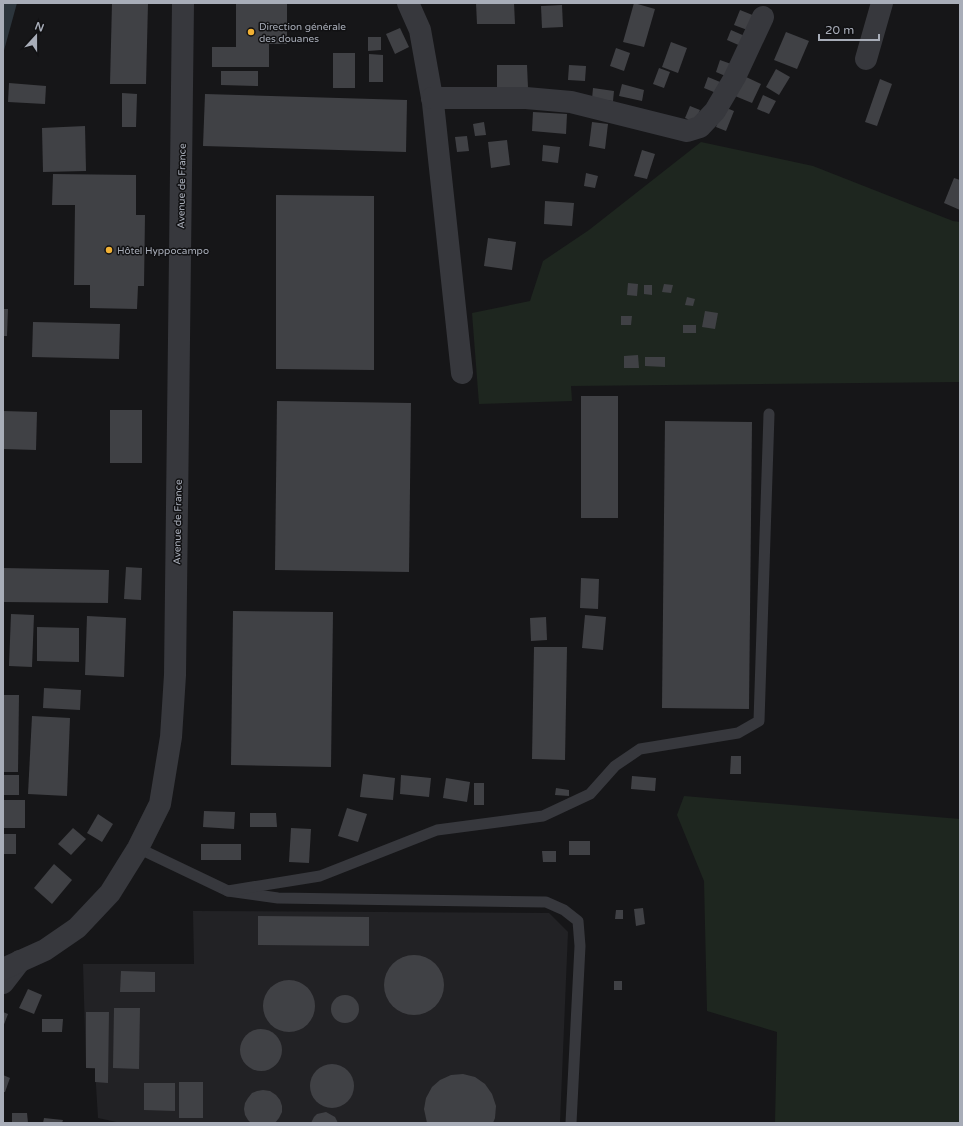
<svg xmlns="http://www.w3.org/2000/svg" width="963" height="1126" font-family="'Varela Round',sans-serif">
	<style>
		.built { fill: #222225 }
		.green { fill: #1e261f }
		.water { fill: #2c353c }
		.building { fill: #404145 }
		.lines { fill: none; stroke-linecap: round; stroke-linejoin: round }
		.service { stroke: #37383d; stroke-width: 11 }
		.minor { stroke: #37383d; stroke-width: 22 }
		.tertiary { stroke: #37383d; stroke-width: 22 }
		.poi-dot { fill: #f2b134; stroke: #111113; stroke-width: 1.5 }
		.labels { text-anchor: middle; stroke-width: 3; stroke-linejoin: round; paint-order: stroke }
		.poi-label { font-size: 10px; fill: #a8adb8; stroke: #111113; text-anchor: start }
		.street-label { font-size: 10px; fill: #a8adb8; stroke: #111113 }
	</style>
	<rect width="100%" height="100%" fill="#161618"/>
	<path class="built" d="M193,911L549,913L568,932L560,1123H121L98,1118L95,1069L86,1068L83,964H194Z"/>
	<g class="green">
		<path d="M701,142L813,166L953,221L960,222V382L571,386L572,401L479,404L472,313L530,301L543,261L589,230Z"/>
		<path d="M684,796L960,819V1123H775L777,1032L707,1011L704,881L677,815Z"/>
	</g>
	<path class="water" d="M3,3H17L3,54Z"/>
	<g class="building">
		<path d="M112,3H148L146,84H110Z"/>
		<path d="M236,3H287V44H269V67H212V47H236Z"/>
		<path d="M476,3H514L515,24H477Z"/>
		<path d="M634,3L655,9L644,47L623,42Z"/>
		<path d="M562,5L563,27L542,28L541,6Z"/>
		<path d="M740,10L755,16L750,31L734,25Z"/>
		<path d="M400,28L409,47L395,54L386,34Z"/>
		<path d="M731,30L747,37L743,47L727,40Z"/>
		<path d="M786,32L809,41L797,69L774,60Z"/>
		<path d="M368,37H381V50L368,51Z"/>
		<path d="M671,42L687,48L678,73L662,67Z"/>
		<path d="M616,48L630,53L624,71L610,66Z"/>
		<rect x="333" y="53" width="22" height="35"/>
		<path d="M369,54L383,55V82H369Z"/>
		<path d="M720,60L734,65L730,78L716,72Z"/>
		<path d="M497,65H527L528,88H497Z"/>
		<path d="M569,65L586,66L585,81L568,80Z"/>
		<path d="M659,68L670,72L664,88L653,84Z"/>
		<path d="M776,69L790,77L779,95L766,87Z"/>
		<path d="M221,71H258V86L221,85Z"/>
		<path d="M744,76L761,84L752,103L735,96Z"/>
		<path d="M708,77L725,84L721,95L704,88Z"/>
		<path d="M880,79L892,84L877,126L865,122Z"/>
		<path d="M9,83L46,86L45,104L8,102Z"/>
		<path d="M622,84L644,90L642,101L619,96Z"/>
		<path d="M593,88L614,91L613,101L592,99Z"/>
		<path d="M122,93L137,94L136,127H122Z"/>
		<path d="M205,94L407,100L406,152L203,146Z"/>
		<path d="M763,95L776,101L769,114L757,109Z"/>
		<path d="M690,106L700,110L695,122L685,118Z"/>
		<path d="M724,107L734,111L726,131L716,127Z"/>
		<path d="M533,112L567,114L566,134L532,131Z"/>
		<path d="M484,122L486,135L475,136L473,124Z"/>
		<path d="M592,122L608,124L605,149L589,146Z"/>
		<path d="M85,126L86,171L43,172L42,128Z"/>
		<path d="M467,136L469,151L457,152L455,137Z"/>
		<path d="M507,140L510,165L491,168L488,142Z"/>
		<path d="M543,145L560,147L558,163L542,161Z"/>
		<path d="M642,150L655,154L647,179L634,176Z"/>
		<path d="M586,173L598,176L595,188L584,186Z"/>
		<path d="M53,174L136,175V215H145L144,286H138L137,309L90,308V285H74L75,205H52Z"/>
		<path d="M954,178L960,180V210L944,203Z"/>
		<path d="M276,195L374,196V370L276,369Z"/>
		<path d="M545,201L574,203L572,226L544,224Z"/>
		<path d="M488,238L516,242L512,270L484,266Z"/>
		<path d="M628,283L638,284L637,296L627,295Z"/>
		<path d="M664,284L673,285L671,293L662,292Z"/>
		<path d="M644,285H652V295L644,294Z"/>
		<path d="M687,297L695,299L693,306L685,305Z"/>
		<path d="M3,309H8L7,336H3Z"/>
		<path d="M705,311L718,313L715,329L702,327Z"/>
		<path d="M621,316H632L631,325H621Z"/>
		<path d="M33,322L120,324L119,359L32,357Z"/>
		<rect x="683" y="325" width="13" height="8"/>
		<path d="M638,355L639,368H624V356Z"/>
		<path d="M645,357H665V367L645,366Z"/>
		<rect x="581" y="396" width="37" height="122"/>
		<path d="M277,401L411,403L409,572L275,570Z"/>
		<rect x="110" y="410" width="32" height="53"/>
		<path d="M3,411L37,412L36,450L3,449Z"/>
		<path d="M665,421L752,422L749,709L662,708Z"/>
		<path d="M126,567L142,568L141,600L124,599Z"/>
		<path d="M3,568L109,570L108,603L3,602Z"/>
		<path d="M581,578L599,579L598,609L580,608Z"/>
		<path d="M233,611L333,612L331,767L231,765Z"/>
		<path d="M11,614L34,615L32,667L9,666Z"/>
		<path d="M585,615L606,617L603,650L582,648Z"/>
		<path d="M87,616L126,618L124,677L85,675Z"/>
		<path d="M546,617L547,640L531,641L530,618Z"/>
		<path d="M37,627L79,628V662L37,661Z"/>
		<path d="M534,647H567L565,760L532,759Z"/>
		<path d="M44,688L81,690L80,710L43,708Z"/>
		<path d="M3,695H19L18,772H3Z"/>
		<path d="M32,716L70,718L67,796L28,794Z"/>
		<path d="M731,756H741V774H730Z"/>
		<path d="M363,774L395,778L393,800L360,797Z"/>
		<rect x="3" y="775" width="16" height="20"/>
		<path d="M401,775L431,778L429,797L400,794Z"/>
		<path d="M632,776L656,778L655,791L631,789Z"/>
		<path d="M446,778L470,782L467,802L443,798Z"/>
		<rect x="474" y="783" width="10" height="22"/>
		<path d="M556,788L569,790V796L555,795Z"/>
		<rect x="3" y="800" width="22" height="28"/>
		<path d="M347,808L367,814L358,842L338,836Z"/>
		<path d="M204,811L235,812L234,829L203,827Z"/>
		<path d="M250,813H276L277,827H250Z"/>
		<path d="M98,814L113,824L102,842L87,833Z"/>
		<path d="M73,828L86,839L71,855L58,844Z"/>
		<path d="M291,828L311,829L309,863L289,862Z"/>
		<rect x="3" y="834" width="13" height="20"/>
		<rect x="569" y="841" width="21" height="14"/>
		<rect x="201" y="844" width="40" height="16"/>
		<path d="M542,851H556V862H543Z"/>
		<path d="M54,864L72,880L52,904L34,888Z"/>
		<path d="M643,908L645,924L636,926L634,909Z"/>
		<path d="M616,910H623V919H615Z"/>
		<path d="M258,916L369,917V946L258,945Z"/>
		<circle cx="414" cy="985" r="30"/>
		<path d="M121,971L155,972V992H120Z"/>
		<circle cx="289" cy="1006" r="26"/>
		<rect x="614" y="981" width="8" height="9"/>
		<path d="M28,989L42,995L34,1014L19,1008Z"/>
		<circle cx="345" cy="1009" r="14"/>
		<path d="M114,1008H140L139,1069L113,1068Z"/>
		<path d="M3,1012L8,1014L3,1027Z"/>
		<path d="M86,1012H109L108,1083L95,1082V1068H86Z"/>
		<path d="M42,1019H63L62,1032H42Z"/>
		<circle cx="261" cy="1050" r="21"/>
		<circle cx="332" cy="1086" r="22"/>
		<path d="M463,1074L475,1077L485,1084L492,1094L496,1106L495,1118L493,1123H427L424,1109L426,1098L432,1087L440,1080L451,1075Z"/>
		<path d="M3,1075L10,1078L5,1092H3Z"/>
		<rect x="179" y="1082" width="24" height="36"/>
		<path d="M144,1083H175V1111L144,1110Z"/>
		<path d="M263,1090L270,1091L276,1095L280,1100L282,1106V1112L279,1118L275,1123H251L248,1120L245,1115L244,1109L245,1103L248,1098L252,1093L257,1091Z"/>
		<path d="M326,1112L335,1117L338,1123H311L314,1117L317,1114Z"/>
		<path d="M12,1113H27L28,1123H12Z"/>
		<path d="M44,1118L63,1120L62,1123H43Z"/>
	</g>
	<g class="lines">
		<g class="service">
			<path d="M138,848L228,891L278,898L546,902L564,910L578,921L580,946L571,1123"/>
			<path d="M228,891L320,876L437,830L543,816L590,794L615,766L640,749L738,733L759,721L769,414"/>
		</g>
		<g class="minor">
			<path d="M408,3L420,30L433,103L462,373"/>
			<path d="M866,59L882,3"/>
			<path d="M432,98H526L571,102L687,131L700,127L715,111L735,77L763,17"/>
			<path d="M3,983L20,961"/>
		</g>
		<path class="tertiary" d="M3,969L45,950L77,928L110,893L138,848L160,804L171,737L175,675L183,3"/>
	</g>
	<g class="poi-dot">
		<circle cx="251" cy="32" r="4"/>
		<circle cx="109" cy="250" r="4"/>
	</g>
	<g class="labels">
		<g class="poi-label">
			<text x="259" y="30">Direction générale<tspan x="259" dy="12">des douanes</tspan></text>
			<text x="117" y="254">Hôtel Hyppocampo</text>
		</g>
		<g class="street-label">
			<text transform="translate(181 186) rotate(-89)" y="4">Avenue de France</text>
			<text transform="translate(177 522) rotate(-89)" y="4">Avenue de France</text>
		</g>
	</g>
	<rect width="963" height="1126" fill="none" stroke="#a8adb8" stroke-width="8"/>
	<g transform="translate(36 36) rotate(21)" stroke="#111113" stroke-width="3" paint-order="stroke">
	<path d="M0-3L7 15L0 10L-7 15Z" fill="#a8adb8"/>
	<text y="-6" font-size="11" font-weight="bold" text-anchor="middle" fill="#a8adb8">N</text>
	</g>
	<path d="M819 34v6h60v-6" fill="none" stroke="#a8adb8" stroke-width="2"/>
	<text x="825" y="34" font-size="12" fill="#a8adb8" stroke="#111113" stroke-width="3" paint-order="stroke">20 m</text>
</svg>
